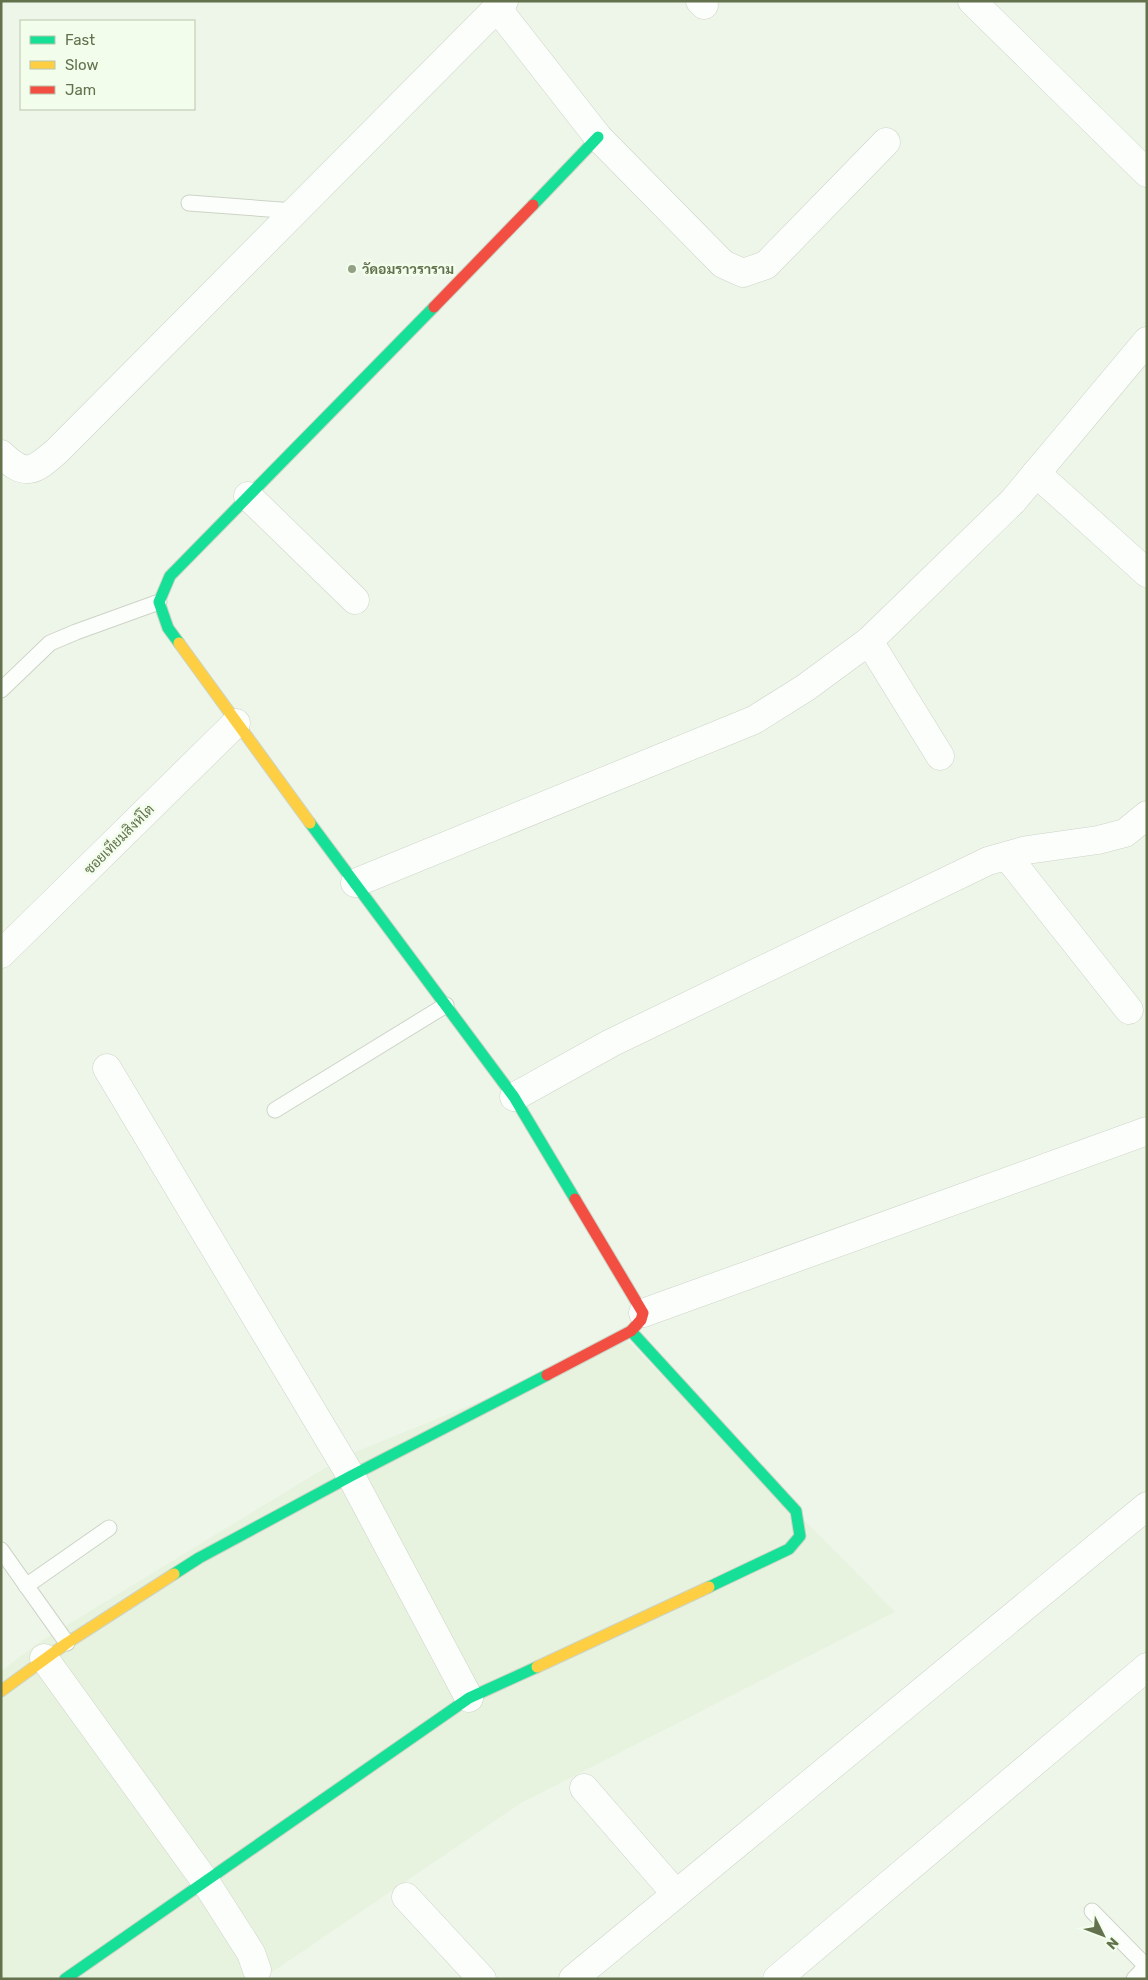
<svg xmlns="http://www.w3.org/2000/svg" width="1148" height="1980" font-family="Rubik,Sarabun,sans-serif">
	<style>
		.residential { fill: #e7f3de }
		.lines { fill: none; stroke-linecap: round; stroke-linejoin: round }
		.lane-casing { stroke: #cdd4c6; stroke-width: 17 }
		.street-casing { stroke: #cdd4c6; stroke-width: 29 }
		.fast-casing { stroke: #ccd3c4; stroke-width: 13 }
		.slow-casing { stroke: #ccd3c4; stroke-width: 13 }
		.jam-casing { stroke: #ccd3c4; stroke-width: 13 }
		.lane { stroke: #fcfefc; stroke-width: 15 }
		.street { stroke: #fcfefc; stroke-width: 28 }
		.fast { stroke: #16e098; stroke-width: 11 }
		.slow { stroke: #ffcf43; stroke-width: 11 }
		.jam { stroke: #f24e42; stroke-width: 11 }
		.poi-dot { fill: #94a084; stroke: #f2fdec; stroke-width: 2 }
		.labels { text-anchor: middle; stroke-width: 5; stroke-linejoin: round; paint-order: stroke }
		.poi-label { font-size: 14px; font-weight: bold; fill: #63714d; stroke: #f2fdec; text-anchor: start }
		.street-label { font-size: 14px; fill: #63714d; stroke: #f2fdec }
	</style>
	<rect width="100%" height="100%" fill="#eef6ea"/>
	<path class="residential" d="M628,1341L895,1612L521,1803L262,1979H1V1671L41,1641L343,1457Z"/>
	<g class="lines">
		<g class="lane-casing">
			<g id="lane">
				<path d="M189,203L295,211"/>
				<path d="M1,690L50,643L76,632L159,602"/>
				<path d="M275,1110L446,1005"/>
				<path d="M1,1550L67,1643"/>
				<path d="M26,1586L109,1528"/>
				<path d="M1092,1911L1146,1966L1134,1979"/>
			</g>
		</g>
		<g class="street-casing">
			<g id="street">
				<path d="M700,1L704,5"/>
				<path d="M972,1L1147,173"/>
				<path d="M497,8L598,137L723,264L743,273L766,265L886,142"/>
				<path d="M1,454C26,478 34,471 57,451L504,1"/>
				<path d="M1036,473L1147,573"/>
				<path d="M248,496L355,600"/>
				<path d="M869,641L940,756"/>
				<path d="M1007,856L1129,1010"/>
				<path d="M355,883L754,720L805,688L869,641L1013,501L1147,341"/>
				<path d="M1,954L236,723"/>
				<path d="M107,1068L351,1476L469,1698"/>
				<path d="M514,1097L611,1043L988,861L1027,850L1098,840L1125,833L1147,815"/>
				<path d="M643,1313L1147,1131"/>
				<path d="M44,1658L205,1881L251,1953L257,1970"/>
				<path d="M584,1788L676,1894"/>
				<path d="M406,1897L482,1979"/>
				<path d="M573,1979L1147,1506"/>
				<path d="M777,1979L1147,1667"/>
			</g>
		</g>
		<g class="fast-casing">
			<g id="fast">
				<path d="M533,205L598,137"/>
				<path d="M179,643L168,628L159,602L170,576L434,307"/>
				<path d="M310,823L514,1097L575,1199"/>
				<path d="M631,1331L796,1511L800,1536L789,1549L709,1587"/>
				<path d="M174,1574L199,1558L351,1476L547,1375"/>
				<path d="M65,1979L469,1698L537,1667"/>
			</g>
		</g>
		<g class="slow-casing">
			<g id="slow">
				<path d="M179,643L310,823"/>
				<path d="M537,1667L709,1587"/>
				<path d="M1,1691L67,1643L174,1574"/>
			</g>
		</g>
		<g class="jam-casing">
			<g id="jam">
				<path d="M434,307L533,205"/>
				<path d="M547,1375L631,1331L641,1320L643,1313L575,1199"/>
			</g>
		</g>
		<use href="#lane" class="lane"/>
		<use href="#street" class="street"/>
		<use href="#fast" class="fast"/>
		<use href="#slow" class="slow"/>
		<use href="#jam" class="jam"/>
	</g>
	<circle class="poi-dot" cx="352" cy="269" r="5"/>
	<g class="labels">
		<g class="poi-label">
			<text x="362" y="274">วัดอมราวราราม</text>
		</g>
		<g class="street-label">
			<text transform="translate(119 839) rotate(-45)" y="5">ซอยเทียมสิงห์โต</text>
		</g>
	</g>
	<rect width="1148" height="1980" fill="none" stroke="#63714d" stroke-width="5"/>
	<rect x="20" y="20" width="175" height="90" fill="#f2fdec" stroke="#b9c5ac"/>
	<rect x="30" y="36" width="25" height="8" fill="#16e098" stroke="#b9c5ac"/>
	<text x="65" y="45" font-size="15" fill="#63714d">Fast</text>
	<rect x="30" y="61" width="25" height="8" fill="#ffcf43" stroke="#b9c5ac"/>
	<text x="65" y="70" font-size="15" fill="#63714d">Slow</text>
	<rect x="30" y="86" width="25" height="8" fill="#f24e42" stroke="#b9c5ac"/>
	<text x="65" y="95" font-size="15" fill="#63714d">Jam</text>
	<g transform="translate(1103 1935) rotate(132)" stroke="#f2fdec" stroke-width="4" paint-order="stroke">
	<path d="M0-4L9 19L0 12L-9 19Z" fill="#63714d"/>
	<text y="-8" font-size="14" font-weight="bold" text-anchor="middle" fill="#63714d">N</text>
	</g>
</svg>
